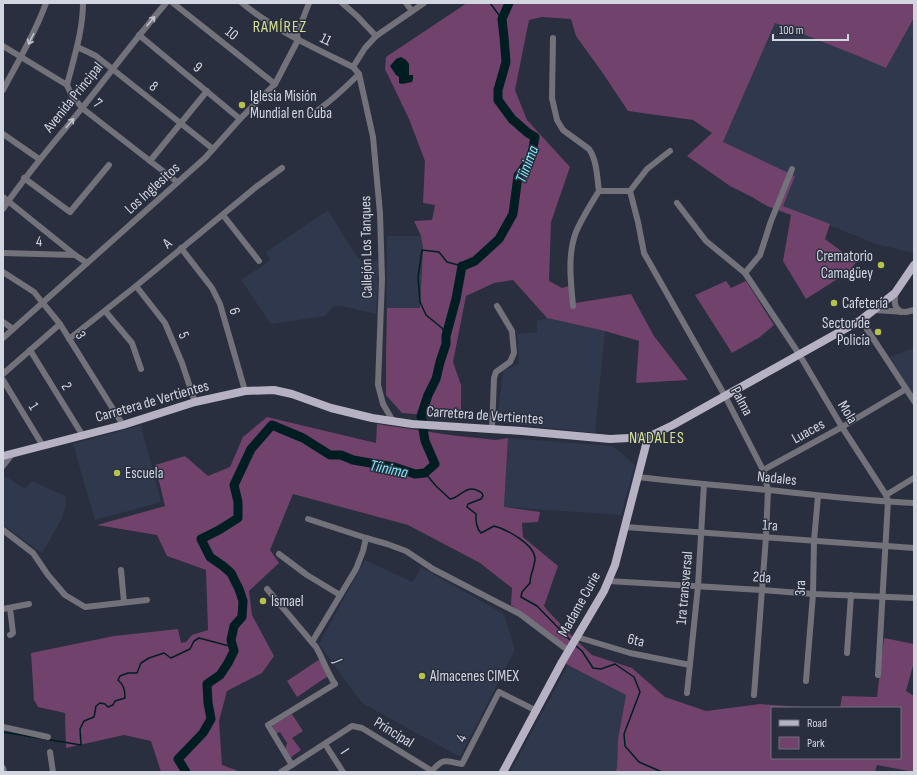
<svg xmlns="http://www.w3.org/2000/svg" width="917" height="775" font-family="'Sofia Sans Condensed',sans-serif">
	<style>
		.built { fill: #30384d }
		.green { fill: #70426c }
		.water { fill: #001e22 }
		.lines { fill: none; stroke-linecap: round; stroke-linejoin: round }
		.stream { stroke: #001e22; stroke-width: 1.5 }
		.river { stroke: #001e22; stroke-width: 9 }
		.minor { stroke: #737179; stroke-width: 6 }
		.major { stroke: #b7b2c3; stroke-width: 8 }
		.oneway { stroke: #bfc2cc }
		.poi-dot { fill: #b6c249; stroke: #292f3e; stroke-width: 1.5 }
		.labels { text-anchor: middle; stroke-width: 3; stroke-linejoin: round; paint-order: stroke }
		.street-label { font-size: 15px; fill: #d2d6e1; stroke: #292f3e }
		.poi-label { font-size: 15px; fill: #d2d6e1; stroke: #292f3e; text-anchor: start }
		.neighbourhood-label { font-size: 16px; letter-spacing: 1px; fill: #d6e093; stroke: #292f3e }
		.water-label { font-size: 16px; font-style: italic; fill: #7ee9f7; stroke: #292f3e }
	</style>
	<rect width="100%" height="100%" fill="#292f3e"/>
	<g class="built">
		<path d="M914,19V249L913,253L876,244L783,206L723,143L775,23L858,56L886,68Z"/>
		<path d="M328,210L353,251L362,262L380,260L376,314L342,306H334L325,316L271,324L241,280L270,261L266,252Z"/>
		<path d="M387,236H421L423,248L420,309L387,308Z"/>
		<path d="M547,318L605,331L595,433L497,422L503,371L519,364L517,334L537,332V321Z"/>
		<path d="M914,348V396L890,357Z"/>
		<path d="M141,425L161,502L95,520L73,444Z"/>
		<path d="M508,438L613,446L635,465L621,515L504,507Z"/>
		<path d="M3,475L25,489L32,481L65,496L66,505L61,520L42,553L3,525Z"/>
		<path d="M365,560L413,582L421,567L504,614L515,650L460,757L362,703L319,644Z"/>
		<path d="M568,665L626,695L618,739L617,768L615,772H510Z"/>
	</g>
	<g class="green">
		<path d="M467,3H914V18L886,68L858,56L775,23L723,142L795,176L783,206L830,224L825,239L856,262L850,271L806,299L783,261L791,215L767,206L752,197L730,186L687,156L712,133L693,120L628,111L602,72L576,36L571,19L542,17L529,20L515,90L527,120L570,167L551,222L549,281L562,288L572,285L575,303L631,294L654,336L688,380L636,383L639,341L605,331L547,318L513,280L494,283L466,296L453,362L461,385V418L402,413L386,395V353L387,308H420L423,248L421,236L414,221L432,220L435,205L423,203L425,161L409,119L385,69L386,57Z"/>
		<path d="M726,281L731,288L746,281L774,325L760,337L732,353L695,295Z"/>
		<path d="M267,417L376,443L377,424L450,435L496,440L508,438L504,507L540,512L538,522L522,523L523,537L558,566L544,606L548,611L573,637L592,655L632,668L665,697L706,711L760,704L816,708H772V758H900V708H840L842,696L877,697L884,638L914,644V662L906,691L914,696V772L877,765L875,772H615L617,768L618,739L626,695L562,662L568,649L511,605L512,588L480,563L408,525L293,494L270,550L279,563L249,591L252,615L274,656L262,673L227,691L219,721L222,765L241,772H161L151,741L124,735L66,748L65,713L38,707L34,700L31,653L114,636L178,629L181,643L186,642L192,635L208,630L206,570L167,556L157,535L97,525L165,506L155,465L185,456L208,476L230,467L243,437Z"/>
		<path d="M320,659L328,676L297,697L287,681Z"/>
		<path d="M292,714L303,731L292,738L301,750L290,758L285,750L287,743L280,732L276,734L273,729V725Z"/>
	</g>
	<path class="water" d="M401,57L406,60L409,64V75H413V79L412,82L402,84L399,83V77L396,75L390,66L396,59Z"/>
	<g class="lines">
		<g class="stream">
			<path d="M490,3L502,19"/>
			<path d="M446,336L442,328L426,315L420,302L418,277L422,250L439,252L447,262L462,266"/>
			<path d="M425,473L436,486L450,499C462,497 466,482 482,493L483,496L481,499L468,504L467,507L476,514C476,521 476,528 481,533L494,526C506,529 534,544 535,558C535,567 530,574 530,583L522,592L521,597L537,606L571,641"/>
			<path d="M575,645L582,651L593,668L601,669L615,664L634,677L640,692L624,734L625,746L639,762L662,772"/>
			<path d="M3,732L81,745L80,729L84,721L94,717L96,706L100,703L105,704L108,707L113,705L115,701L125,698C125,690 124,685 118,680L120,676L128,673H137L141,663L149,658L164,653L171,658L190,649L194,641L199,638L233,647"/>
		</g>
		<path class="river" d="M186,772L178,759L203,733L211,719L208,703L207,684L220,675L228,663L234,651L231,640L234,626L242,617L243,601L239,589L231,573L223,566L210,557L201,539L219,530L238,518V502L234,485L251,449L272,425L303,438L330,455H341L353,460L394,467L415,474L425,473L435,464L425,441L421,416L428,395L436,379L440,362L446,344V336L456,299L462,266H463L475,261L499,239L513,214L518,176L531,158L535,137L528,133L512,119L498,100V90L506,62L504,37L502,19L509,3"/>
		<g class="minor">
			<path d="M173,3L275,84"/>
			<path d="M242,3C276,31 315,48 353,67L359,74L373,137L380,213L382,279L378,385L383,404L393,421"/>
			<path d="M342,3L357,16L376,36"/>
			<path d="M406,3L412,11"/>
			<path d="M139,35L240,119"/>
			<path d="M553,38L552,98L557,120L563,130L589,149C597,160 597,178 599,191C591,204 582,218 576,232C567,256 571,282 573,306"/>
			<path d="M3,46L67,85L71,94L82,108L177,182"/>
			<path d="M77,47L88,52L96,56L213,149"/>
			<path d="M353,67L365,48L376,36L424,3"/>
			<path d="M67,85C74,58 83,30 83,3"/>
			<path d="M3,90C18,61 35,34 46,3"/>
			<path d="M311,115C329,103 344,89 359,74"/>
			<path d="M3,134L39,159"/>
			<path d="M150,161L207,91"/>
			<path d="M24,178L70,212L109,165"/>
			<path d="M599,191H630"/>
			<path d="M630,191L638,222L644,253L725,396L763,470L768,490L766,537L754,695"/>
			<path d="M630,191L647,169L670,151"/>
			<path d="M3,197L75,255L87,263"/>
			<path d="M677,203L706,241L745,273L799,354L842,427L886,495L888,501L878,675"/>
			<path d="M3,209C27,173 55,142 82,108C110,73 137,37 166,3"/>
			<path d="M223,215L259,261"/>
			<path d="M181,248L212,288L220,304L245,391"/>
			<path d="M3,253L75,255"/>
			<path d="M3,272L34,292L42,302L60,324L123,425"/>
			<path d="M745,273L760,255L771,221L792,169"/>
			<path d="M136,286L165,323L182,363L195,402"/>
			<path d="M895,293C895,303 893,306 901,312"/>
			<path d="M874,310L906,312L914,310"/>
			<path d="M105,311L132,343L141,369"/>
			<path d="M861,320L914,401"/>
			<path d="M3,322L13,329"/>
			<path d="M3,338L205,158L240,119L275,84L298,40L297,34L309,3"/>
			<path d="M69,339L136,286L256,187L282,168"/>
			<path d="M30,350L83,436"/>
			<path d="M3,374L60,324"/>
			<path d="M3,380L43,446"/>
			<path d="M492,429L494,378L496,372L510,362L514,353L512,331L497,306"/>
			<path d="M3,466L13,453"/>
			<path d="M763,470L842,427L906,389"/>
			<path d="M637,477C681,482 724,486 768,490C817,495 865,501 914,503"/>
			<path d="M886,495L914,478"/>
			<path d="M308,519L366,538L387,544L406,551L433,569L520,614L569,651"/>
			<path d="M625,527L914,548"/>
			<path d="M3,530L33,553L48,575L65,595L85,607L103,605L147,600"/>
			<path d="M279,554L307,575L340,595"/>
			<path d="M121,570L124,602"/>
			<path d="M608,581L762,590L813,594L914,598"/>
			<path d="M267,589L316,647C323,659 327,672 335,684L268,725L292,765"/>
			<path d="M3,609L29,604"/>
			<path d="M10,635L12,634L13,633L10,608"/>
			<path d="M577,637L630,653L690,665"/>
			<path d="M312,642L356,569L363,551L366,538"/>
			<path d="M847,653L851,595"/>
			<path d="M806,681L813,594L814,541L818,496"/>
			<path d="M687,693L698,586L704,484"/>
			<path d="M3,727L48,737"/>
			<path d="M325,744L343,772"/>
			<path d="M50,752L53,772"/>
			<path d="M3,768L4,772"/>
			<path d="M281,772L352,726L362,728L432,771"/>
			<path d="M431,772C444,757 444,761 462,764L499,692L537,711"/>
		</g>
		<g class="major">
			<path d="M3,456L123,425L195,402L245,391L274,390L292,394L331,408L372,418L412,424L522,431L610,439L648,437L673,425L861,320L895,293L914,265"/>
			<path d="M503,772L562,662L604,591L615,565L648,437"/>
		</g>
	</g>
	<defs><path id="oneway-shaft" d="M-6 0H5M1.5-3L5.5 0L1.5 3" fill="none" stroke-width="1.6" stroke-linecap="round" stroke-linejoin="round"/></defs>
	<g class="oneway">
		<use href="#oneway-shaft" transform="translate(151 21) rotate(-50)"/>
		<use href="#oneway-shaft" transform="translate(31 39) rotate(116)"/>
		<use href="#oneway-shaft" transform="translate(70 123) rotate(-50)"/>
	</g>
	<g class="poi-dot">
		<circle cx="242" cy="105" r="4"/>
		<circle cx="881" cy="265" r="4"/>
		<circle cx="834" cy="303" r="4"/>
		<circle cx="878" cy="332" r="4"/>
		<circle cx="117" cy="473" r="4"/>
		<circle cx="263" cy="601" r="4"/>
		<circle cx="422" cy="676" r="4"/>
	</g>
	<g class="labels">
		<g class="street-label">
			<text transform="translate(232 33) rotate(39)" y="5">10</text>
			<text transform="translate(326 39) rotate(26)" y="5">11</text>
			<text transform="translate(198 67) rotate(39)" y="5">9</text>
			<text transform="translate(154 86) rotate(38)" y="5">8</text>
			<text transform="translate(73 97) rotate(-51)" y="5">Avenida Principal</text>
			<text transform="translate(98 103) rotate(39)" y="5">7</text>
			<text transform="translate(152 188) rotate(-42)" y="5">Los Inglesitos</text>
			<text transform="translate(39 241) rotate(2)" y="5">4</text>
			<text transform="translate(167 243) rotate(-40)" y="5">A</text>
			<text transform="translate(366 247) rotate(-91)" y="5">Callejón Los Tanques</text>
			<text transform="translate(235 311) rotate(74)" y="5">6</text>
			<text transform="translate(81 335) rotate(58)" y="5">3</text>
			<text transform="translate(184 335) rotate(67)" y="5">5</text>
			<text transform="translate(67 386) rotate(58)" y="5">2</text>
			<text transform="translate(152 401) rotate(-16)" y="5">Carretera de Vertientes</text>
			<text transform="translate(742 401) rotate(62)" y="5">Palma</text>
			<text transform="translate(34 406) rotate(58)" y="5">1</text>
			<text transform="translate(848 412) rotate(59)" y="5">Mola</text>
			<text transform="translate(485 415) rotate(4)" y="5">Carretera de Vertientes</text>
			<text transform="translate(808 431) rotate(-29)" y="5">Luaces</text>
			<text transform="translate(777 478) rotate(6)" y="5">Nadales</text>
			<text transform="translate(770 525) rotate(4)" y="5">1ra</text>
			<text transform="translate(762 577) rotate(4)" y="5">2da</text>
			<text transform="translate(684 588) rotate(-85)" y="5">1ra transversal</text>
			<text transform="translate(800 588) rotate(-88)" y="5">3ra</text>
			<text transform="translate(579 604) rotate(-61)" y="5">Madame Curie</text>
			<text transform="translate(636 640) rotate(13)" y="5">6ta</text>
			<text transform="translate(338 661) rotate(68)" y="5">J</text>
			<text transform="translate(394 732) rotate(32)" y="5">Principal</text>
			<text transform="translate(461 738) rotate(-63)" y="5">4</text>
			<text transform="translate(345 751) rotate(57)" y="5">I</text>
		</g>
		<g class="poi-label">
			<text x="250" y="101">Iglesia Misión<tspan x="250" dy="17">Mundial en Cuba</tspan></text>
			<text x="873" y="261" text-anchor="end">Crematorio<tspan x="873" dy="17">Camagüey</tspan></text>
			<text x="842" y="308">Cafetería</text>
			<text x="870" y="328" text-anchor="end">Sector de<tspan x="870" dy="17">Policía</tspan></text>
			<text x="125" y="478">Escuela</text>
			<text x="271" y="606">Ismael</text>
			<text x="430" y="681">Almacenes CIMEX</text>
		</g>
		<g class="neighbourhood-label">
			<text x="280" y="32">RAMÍREZ</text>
			<text x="657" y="443">NADALES</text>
		</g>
		<g class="water-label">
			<text transform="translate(526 164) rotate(-69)" y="6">Tíinima</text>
			<text transform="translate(389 468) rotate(12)" y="6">Tíinima</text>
		</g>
	</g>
	<rect width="917" height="775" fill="none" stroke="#d2d6e1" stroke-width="8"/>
	<rect x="771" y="707" width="130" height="52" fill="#292f3e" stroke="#6d727f"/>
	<rect x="779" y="720" width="20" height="6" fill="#b7b2c3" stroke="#6d727f"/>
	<text x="807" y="727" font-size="12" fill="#d2d6e1">Road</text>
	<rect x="779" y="737" width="20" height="12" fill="#70426c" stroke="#6d727f"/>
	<text x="807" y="747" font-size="12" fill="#d2d6e1">Park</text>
	<path d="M773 34v6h75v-6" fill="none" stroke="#d2d6e1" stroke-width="2"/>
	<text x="779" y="34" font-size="12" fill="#d2d6e1" stroke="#292f3e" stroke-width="3" paint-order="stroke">100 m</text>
</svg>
